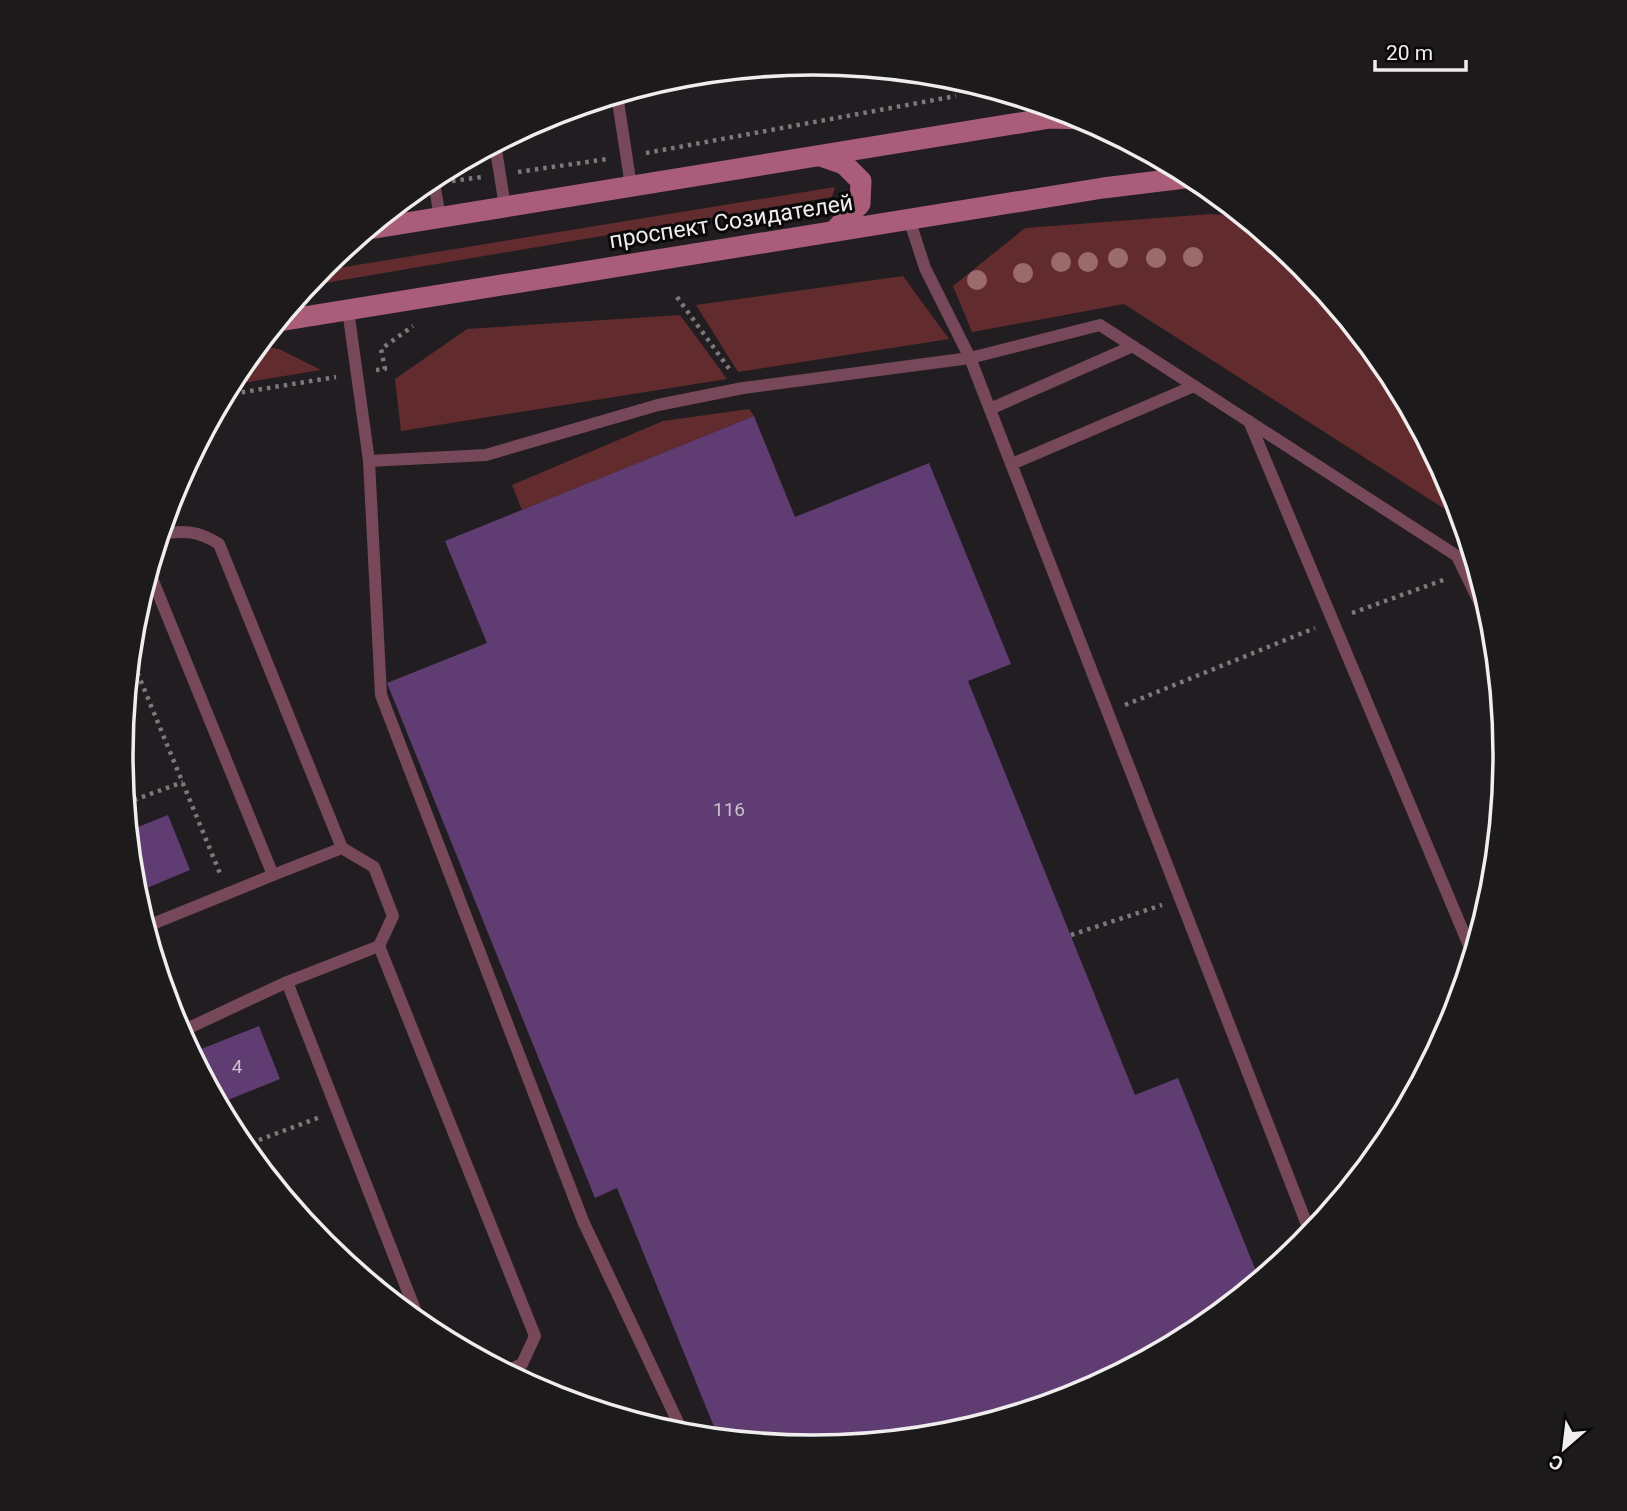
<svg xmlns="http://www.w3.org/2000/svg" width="1627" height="1511" font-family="Roboto,sans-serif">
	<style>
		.green { fill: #622c2e }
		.building { fill: #5f3c71 }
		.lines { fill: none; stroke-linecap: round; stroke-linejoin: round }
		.path { stroke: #7c787b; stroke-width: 4.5; stroke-dasharray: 3.5 5; stroke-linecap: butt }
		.service { stroke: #774859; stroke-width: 12 }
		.secondary { stroke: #a95d79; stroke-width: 21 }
		.tree { fill: #9b6b6c }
		.labels { text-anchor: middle; stroke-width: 6; stroke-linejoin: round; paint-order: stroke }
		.number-label { font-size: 19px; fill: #ccc1d0 }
		.street-label { font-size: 23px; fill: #f0edef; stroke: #0a0809 }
		.rim { fill: none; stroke: #f0edef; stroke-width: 3.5 }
	</style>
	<rect width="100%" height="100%" fill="#221d21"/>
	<g class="green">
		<path d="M835,187L832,197L307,286L320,271Z"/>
		<path d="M1211,214L1242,216L1303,266L1390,371L1453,491L1462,520L1124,304L972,332L953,286L1025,228Z"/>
		<path d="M903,276L949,339L738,372L696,305Z"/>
		<path d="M680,315L727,379L401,431L395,379L467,329Z"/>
		<path d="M261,346L279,349L321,370L230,385L257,347Z"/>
		<path d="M749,409L754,416L522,510L512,485L663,421Z"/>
	</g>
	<g class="building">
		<path d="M754,416L795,517L929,463L1011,664L968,681L1135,1095L1178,1078L1260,1281L1198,1332L1078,1395L948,1435L813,1448L719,1439L617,1188L595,1198L387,683L487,643L445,541Z"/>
		<path d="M168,815L190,870L135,893L128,831Z"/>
		<path d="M259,1026L280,1079L218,1104L191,1053Z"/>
	</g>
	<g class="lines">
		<g class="path">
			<path d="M646,153L956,96"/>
			<path d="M518,172L607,159"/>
			<path d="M452,181L482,177"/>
			<path d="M677,297L730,370"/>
			<path d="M376,370L385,369L381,349L413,326"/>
			<path d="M225,395L336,377"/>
			<path d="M1352,613L1446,579"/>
			<path d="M131,657L221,876"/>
			<path d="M1125,705L1315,628"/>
			<path d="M126,803L183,782"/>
			<path d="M1071,935L1162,905"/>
			<path d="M243,1146L320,1117"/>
			<path d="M372,1285L384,1280"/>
		</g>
		<g class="service">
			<path d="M617,95L631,186"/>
			<path d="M495,144L505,206"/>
			<path d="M433,177L440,217"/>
			<path d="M909,219L925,268L970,358L1311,1235"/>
			<path d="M348,310L369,461L381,695L583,1221L684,1435"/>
			<path d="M990,409L1133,346"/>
			<path d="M1249,421L1473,955"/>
			<path d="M369,461L486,455L658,405L743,388L970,358L1100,325L1457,556L1494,632"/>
			<path d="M1012,464L1194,386"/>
			<path d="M161,534C184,530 199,531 219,544L342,848L273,875"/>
			<path d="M342,848L374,867L393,916L379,946"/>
			<path d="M145,927L273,875L149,571"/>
			<path d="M287,982L421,1325"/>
			<path d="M180,1032L287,982L379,946L535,1336L522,1364L504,1372"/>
		</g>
		<g class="secondary">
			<path d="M821,156L844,164L861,181L860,204L834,231"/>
			<path d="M369,229L1050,118L1085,119"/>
			<path d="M279,321L1103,188L1193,177"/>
		</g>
	</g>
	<g class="tree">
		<circle cx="1193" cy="257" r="10"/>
		<circle cx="1118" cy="258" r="10"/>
		<circle cx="1156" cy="258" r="10"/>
		<circle cx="1061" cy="262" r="10"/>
		<circle cx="1088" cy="262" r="10"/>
		<circle cx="1023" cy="273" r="10"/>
		<circle cx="977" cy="280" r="10"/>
	</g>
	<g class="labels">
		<g class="number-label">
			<text x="729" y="816">116</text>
			<text x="237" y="1073">4</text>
		</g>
		<g class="street-label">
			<text transform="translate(731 221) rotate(-9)" y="8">проспект Созидателей</text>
		</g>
	</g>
	<path d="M0 0H1627V1511H0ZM133 755a680 680 0 1 1 1360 0a680 680 0 1 1-1360 0Z" fill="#1c1a1b" fill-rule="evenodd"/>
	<path class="rim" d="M133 755a680 680 0 1 1 1360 0a680 680 0 1 1-1360 0Z"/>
	<g transform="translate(1564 1448) rotate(208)" stroke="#0a0809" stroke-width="5" paint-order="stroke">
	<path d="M0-5L12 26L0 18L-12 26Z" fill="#f0edef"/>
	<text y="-10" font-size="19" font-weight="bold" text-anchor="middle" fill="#f0edef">С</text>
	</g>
	<path d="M1375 60v10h91v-10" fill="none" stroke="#f0edef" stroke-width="3.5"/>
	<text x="1386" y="60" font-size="21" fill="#f0edef" stroke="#0a0809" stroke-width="5" paint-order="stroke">20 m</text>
</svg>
